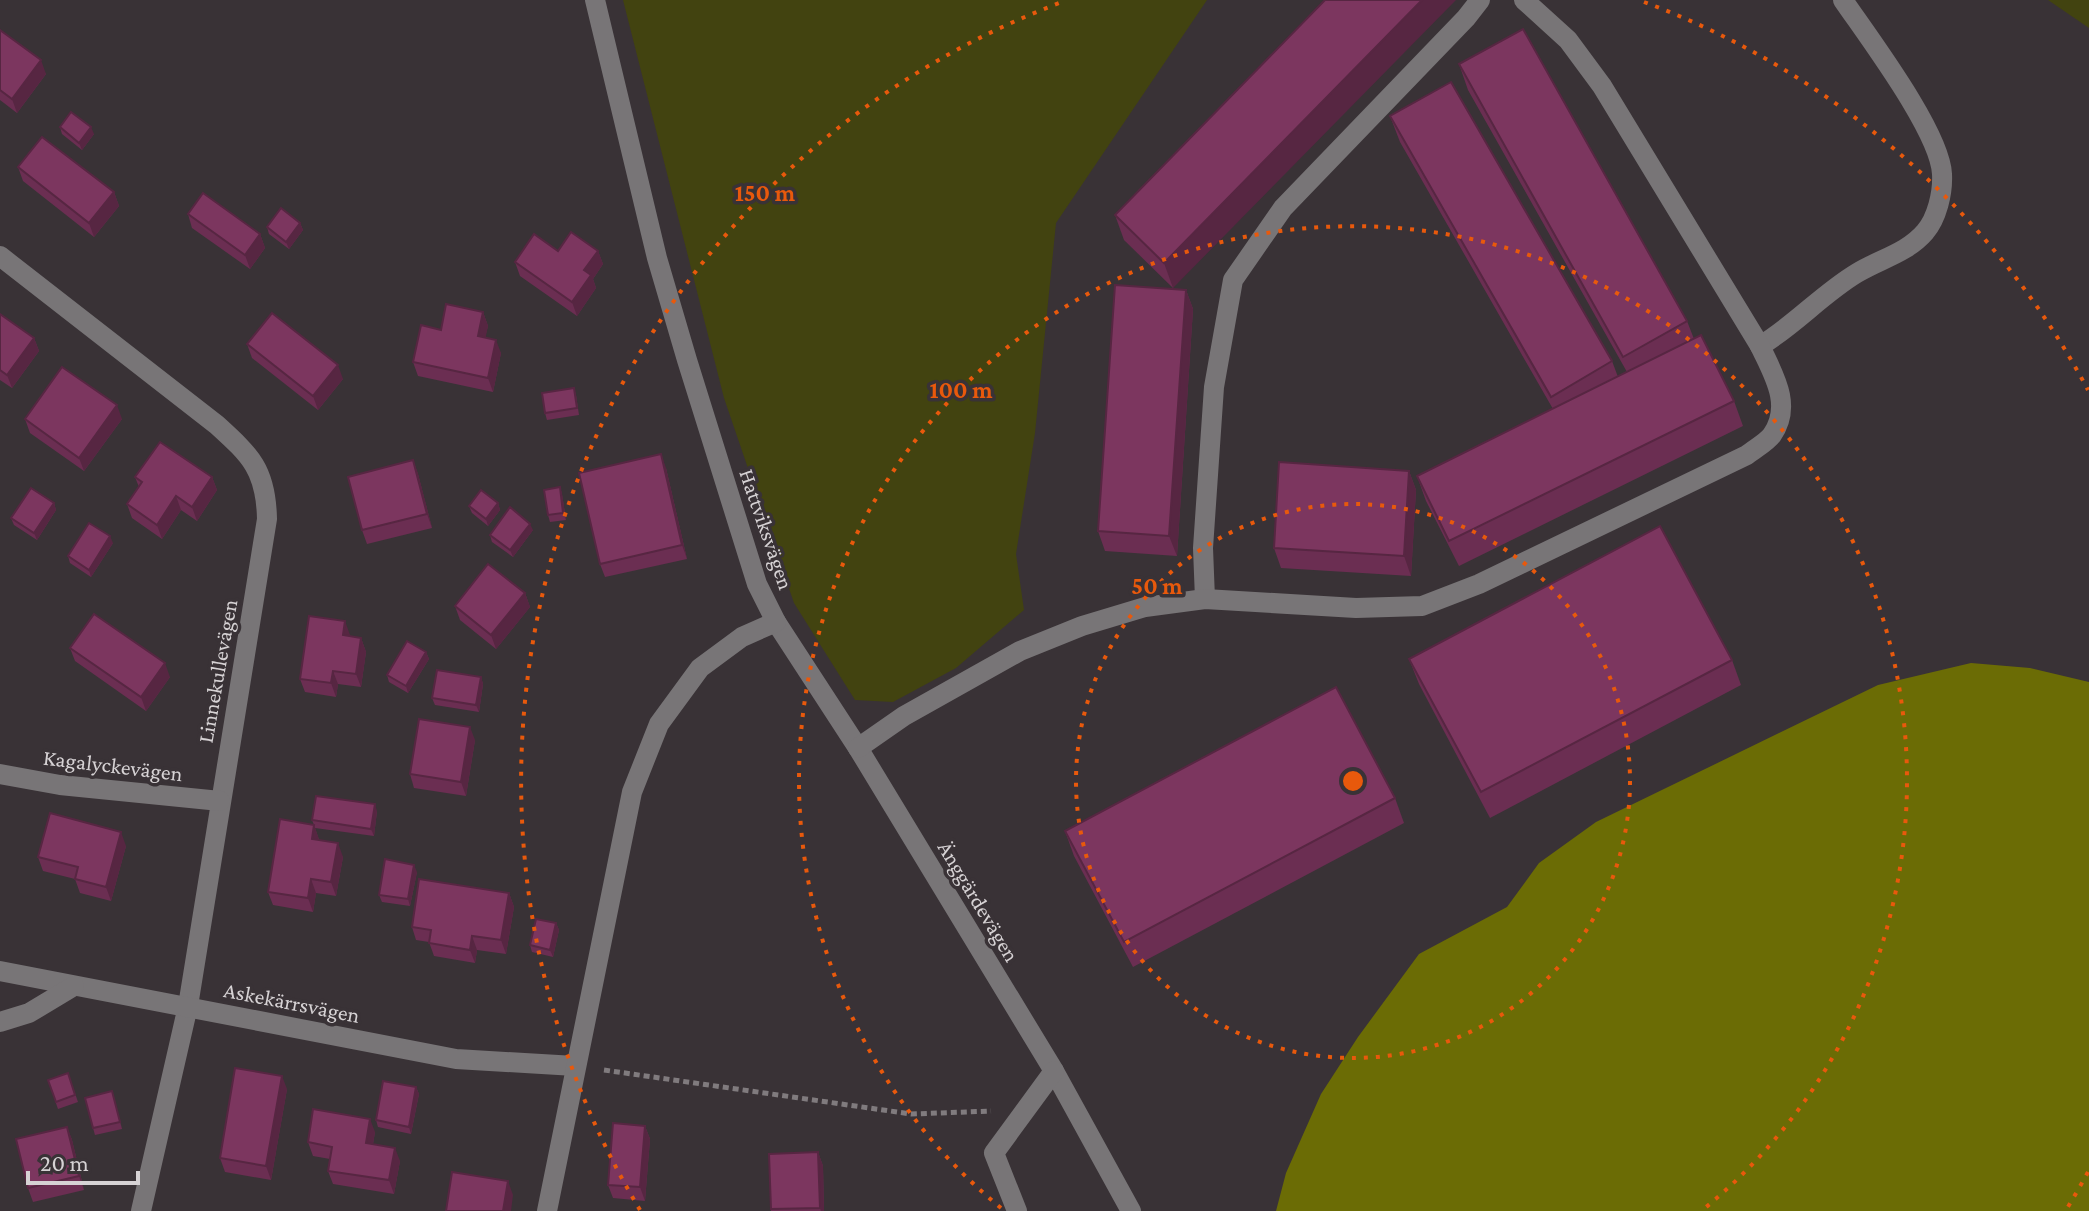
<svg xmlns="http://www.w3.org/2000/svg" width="2089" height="1211" font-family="'Crimson Pro',serif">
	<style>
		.green { fill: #424310 }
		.water { fill: #6b6c05 }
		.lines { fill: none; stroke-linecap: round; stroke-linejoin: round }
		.path { stroke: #807b7e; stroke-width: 5; stroke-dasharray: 6 4; stroke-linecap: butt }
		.minor { stroke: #787577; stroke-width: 20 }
		.wall { fill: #6b2e52 }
		.shaded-wall { fill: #572642 }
		.building { fill: #7c365f; stroke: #572642; stroke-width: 2 }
		.ring { fill: none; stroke: #e8590c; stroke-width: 4; stroke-dasharray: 4 8 }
		.labels { text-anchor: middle; stroke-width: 7; stroke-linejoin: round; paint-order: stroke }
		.street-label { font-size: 22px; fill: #d6d2d4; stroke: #393236 }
		.centre { fill: #e8590c; stroke: #393236; stroke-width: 4 }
		.ring-label { font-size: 24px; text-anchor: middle; font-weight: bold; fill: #e8590c; stroke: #393236; stroke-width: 7; stroke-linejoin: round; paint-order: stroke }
	</style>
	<rect width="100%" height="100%" fill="#393236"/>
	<g class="green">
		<path d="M623,0H1207L1056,223L1035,433L1016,554L1024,610L956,668L893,702L855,700L794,603L724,398Z"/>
		<path d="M2048,0H2089V28Z"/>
	</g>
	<path class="water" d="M1971,663L2030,668L2089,682V1211H1276L1286,1173L1321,1094L1358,1037L1419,954L1507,907L1539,863L1596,822L1878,685Z"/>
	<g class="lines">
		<path class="path" d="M604,1070L911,1114L991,1111"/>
		<g class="minor">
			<path d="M0,256L217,425C251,456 266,470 267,519L188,1006L141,1211"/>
			<path d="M1760,346C1795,325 1822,294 1857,273C1880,259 1907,253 1925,232C1937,218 1943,193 1942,174C1940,132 1869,38 1843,0"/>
			<path d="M1205,599L1203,548L1214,387L1233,280L1283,208L1466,18L1480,0"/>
			<path d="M776,622L858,748L1054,1071L1131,1211"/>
			<path d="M858,748L904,716L1020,651L1082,626L1145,607L1205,599L1356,608L1422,606L1479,584L1747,455C1754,449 1766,443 1772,435C1793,405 1773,374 1760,346L1602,86L1568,40L1524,0"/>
			<path d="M0,774L60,785L220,801"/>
			<path d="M0,971L456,1059L575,1066"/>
			<path d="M0,1022L29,1013L74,986"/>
			<path d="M547,1211L632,792L659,724L700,668L742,637L776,622L757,584L687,360L657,258L595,0"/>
			<path d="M1017,1211L994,1153L1054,1071"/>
		</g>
	</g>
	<g class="wall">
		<path d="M1325,0L1173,288L1124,240L1115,215Z"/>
		<path d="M0,30L46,74L17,113L0,100Z"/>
		<path d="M1459,64L1687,321L1694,339L1734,401L1743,426L1459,566L1426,501L1417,476L1553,409L1400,142L1390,116L1612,361L1618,377L1627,372L1468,90Z"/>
		<path d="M60,127L94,134L82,150L62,134Z"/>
		<path d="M18,167L114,192L119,206L94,237L23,181Z"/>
		<path d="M188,214L260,234L265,248L250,269L192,228Z"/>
		<path d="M300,223L303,230L289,249L269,234L267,227Z"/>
		<path d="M558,251H598L603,264L593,279L596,288L577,316L520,276L515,262Z"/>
		<path d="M1186,290L1193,309L1177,556L1105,551L1098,531Z"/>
		<path d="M483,312L488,326L485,337L501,353L493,392L418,376L413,362L441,330Z"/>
		<path d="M0,314L34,338L39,351L12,388L0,380Z"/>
		<path d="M247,344L343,379L318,410L252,358Z"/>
		<path d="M574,388L576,395L579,415L547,420L545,413Z"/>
		<path d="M25,419H122L84,471L30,433Z"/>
		<path d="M413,460L418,474L432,528L367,544L362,530Z"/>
		<path d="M666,468L687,559L605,577L600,564Z"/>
		<path d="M1409,471L1416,490L1411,576L1281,568L1274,548Z"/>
		<path d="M135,477H212L217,490L197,521L181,510L162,539L132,518L127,504L139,487Z"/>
		<path d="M560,487L562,494L566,520L550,522L548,515Z"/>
		<path d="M54,503L56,510L37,540L14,525L11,518Z"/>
		<path d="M498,503L500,510L488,526L472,513L469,506Z"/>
		<path d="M533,530L513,557L492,542L490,535Z"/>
		<path d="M113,543L91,577L70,563L68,556Z"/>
		<path d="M525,593L530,607L496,649L460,620L455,606Z"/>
		<path d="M350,635V636L361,638L366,652L361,687L338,684L336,697L305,692L300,679Z"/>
		<path d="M70,648L170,677L146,711L75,661Z"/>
		<path d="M426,652L429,659L408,693L389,682L387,675Z"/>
		<path d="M1409,659L1732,660L1741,685L1490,818L1419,684Z"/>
		<path d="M481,677L483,684L479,712L435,705L432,698Z"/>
		<path d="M475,740L466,796L414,788L410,774Z"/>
		<path d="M1395,798L1404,823L1133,967L1074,856L1065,831Z"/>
		<path d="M377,811L374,836L315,828L319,840L343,857L336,896L316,893L313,912L273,905L268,892L314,825L312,820Z"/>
		<path d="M126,846L111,901L80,893L75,879L43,871L38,857Z"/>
		<path d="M417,872L410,906L382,902L379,895Z"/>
		<path d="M509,893L514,907L506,954L477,950L475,963L434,956L429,942L416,940L412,927Z"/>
		<path d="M556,923L559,930L553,957L532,952L530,945Z"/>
		<path d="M68,1073L78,1102L58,1109L48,1080Z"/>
		<path d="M416,1087L419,1094L411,1134L378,1127L376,1120Z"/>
		<path d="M287,1089L271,1180L225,1172L220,1158Z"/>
		<path d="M114,1098L122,1129L95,1135L93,1128Z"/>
		<path d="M645,1126L650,1139L645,1201L613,1198L608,1185Z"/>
		<path d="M67,1127L72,1140L84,1190L33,1202L28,1188Z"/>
		<path d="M375,1132L373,1144L400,1161L394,1194L333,1184L328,1171L330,1159L313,1156L308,1142Z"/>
		<path d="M818,1152L823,1166L824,1211H771V1209Z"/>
	</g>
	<g class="shaded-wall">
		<path d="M1422,0H1456L1173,288L1164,263Z"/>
		<path d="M41,60L46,74L17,113L12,99Z"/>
		<path d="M91,127L94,134L82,150L79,143Z"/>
		<path d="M114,192L119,206L94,237L89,223Z"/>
		<path d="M300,223L303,230L289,249L286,242Z"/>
		<path d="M260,234L265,248L250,269L245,255Z"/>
		<path d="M598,251L603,264L593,279L596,288L577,316L572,302L584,270Z"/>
		<path d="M1186,290L1193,309L1177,556L1169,536Z"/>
		<path d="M483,312L488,326L483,350L478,336Z"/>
		<path d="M34,338L39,351L12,388L7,375Z"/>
		<path d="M496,340L501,353L493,392L488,378Z"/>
		<path d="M338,365L343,379L318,410L313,396Z"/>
		<path d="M117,405L122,419L84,471L79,458Z"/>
		<path d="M661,454L666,468L687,559L682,545Z"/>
		<path d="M413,460L418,474L432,528L427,514Z"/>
		<path d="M1409,471L1416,490L1411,576L1404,556Z"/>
		<path d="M212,477L217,490L197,521L192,507Z"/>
		<path d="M560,487L562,494L566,520L563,513Z"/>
		<path d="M176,496L181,510L162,539L157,525Z"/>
		<path d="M54,503L56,510L37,540L34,533Z"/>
		<path d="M498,503L500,510L488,526L486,519Z"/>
		<path d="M530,524L533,530L513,557L510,550Z"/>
		<path d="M110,536L113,543L91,577L89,570Z"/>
		<path d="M525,593L530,607L496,649L491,635Z"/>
		<path d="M345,621L350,635L348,648L343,635Z"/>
		<path d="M361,638L366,652L361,687L356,674Z"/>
		<path d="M426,652L429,659L408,693L406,686Z"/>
		<path d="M165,663L170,677L146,711L141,697Z"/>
		<path d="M333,671L338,684L336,697L331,683Z"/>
		<path d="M481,677L483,684L479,712L476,705Z"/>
		<path d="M470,727L475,740L466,796L461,782Z"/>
		<path d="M375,804L377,811L374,836L371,829Z"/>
		<path d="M314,825L319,839L317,853L312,839Z"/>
		<path d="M121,832L126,846L111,901L106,887Z"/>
		<path d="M338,843L343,857L336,896L331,882Z"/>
		<path d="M414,865L417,872L410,906L408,899Z"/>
		<path d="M311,879L316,893L313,912L308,898Z"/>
		<path d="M509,893L514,907L506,954L501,940Z"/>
		<path d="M556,923L559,930L553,957L550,950Z"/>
		<path d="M472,936L477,950L475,963L470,950Z"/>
		<path d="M282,1076L287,1089L271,1180L266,1166Z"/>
		<path d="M416,1087L419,1094L411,1134L409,1127Z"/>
		<path d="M370,1119L375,1132L371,1156L366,1143Z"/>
		<path d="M645,1126L650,1139L645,1201L640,1187Z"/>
		<path d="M67,1127L72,1140L84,1190L79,1176Z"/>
		<path d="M395,1148L400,1161L394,1194L389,1180Z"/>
		<path d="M818,1152L823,1166L824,1211H821L820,1208Z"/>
		<path d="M508,1181L513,1195L511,1211H503Z"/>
	</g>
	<g class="building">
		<path d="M1325,0H1422L1164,263L1115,215Z"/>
		<path d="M1523,29L1687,321L1623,357L1459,64Z"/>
		<path d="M0,30L41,60L12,99L0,90Z"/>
		<path d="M1451,82L1612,361L1551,397L1390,116Z"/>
		<path d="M71,112L91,127L79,143L60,127Z"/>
		<path d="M42,137L114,192L89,223L18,167Z"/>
		<path d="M203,193L260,234L245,255L188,214Z"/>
		<path d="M281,208L300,223L286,242L267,227Z"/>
		<path d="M571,232L598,251L584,270L591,275L572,302L515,262L534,234L558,251Z"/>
		<path d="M1115,285L1186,290L1169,536L1098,531Z"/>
		<path d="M446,304L483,312L478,336L496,340L488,378L413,362L421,325L441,330Z"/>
		<path d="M272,313L338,365L313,396L247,344Z"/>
		<path d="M0,314L34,338L7,375L0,370Z"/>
		<path d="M1701,335L1734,401L1449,541L1417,476Z"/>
		<path d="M62,367L117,405L79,458L25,419Z"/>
		<path d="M574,388L577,408L545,413L542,393Z"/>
		<path d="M160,442L212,477L192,507L176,496L157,525L127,504L142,482L135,477Z"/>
		<path d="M661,454L682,545L600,564L579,473Z"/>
		<path d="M413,460L427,514L362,530L348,477Z"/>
		<path d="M1279,462L1409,471L1404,556L1274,548Z"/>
		<path d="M560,487L563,513L548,515L544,490Z"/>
		<path d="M31,488L54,503L34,533L11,518Z"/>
		<path d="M481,490L498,503L486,519L469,506Z"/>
		<path d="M510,507L530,524L510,550L490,535Z"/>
		<path d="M89,523L110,536L89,570L68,556Z"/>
		<path d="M1660,526L1732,660L1481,792L1409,659Z"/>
		<path d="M488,564L525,593L491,635L455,606Z"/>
		<path d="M94,614L165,663L141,697L70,648Z"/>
		<path d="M309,616L345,621L343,635L361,638L356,674L333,671L331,683L300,679Z"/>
		<path d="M407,641L426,652L406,686L387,675Z"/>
		<path d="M437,670L481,677L476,705L432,698Z"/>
		<path d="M1336,687L1395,798L1124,942L1065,831Z"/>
		<path d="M419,719L470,727L461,782L410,774Z"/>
		<path d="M316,796L375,804L371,829L312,820Z"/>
		<path d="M50,813L121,832L106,887L75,879L78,867L38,857Z"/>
		<path d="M280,819L314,825L312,839L338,843L331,882L311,879L308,898L268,892Z"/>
		<path d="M385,859L414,865L408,899L379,895Z"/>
		<path d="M419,879L509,893L501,940L472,936L470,950L429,943L431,930L412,927Z"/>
		<path d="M536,919L556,923L550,950L530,945Z"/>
		<path d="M235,1068L282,1076L266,1166L220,1158Z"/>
		<path d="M68,1073L75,1095L56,1102L48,1080Z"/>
		<path d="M383,1081L416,1087L409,1127L376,1120Z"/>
		<path d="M112,1091L120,1122L93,1128L85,1098Z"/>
		<path d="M313,1109L370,1119L366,1143L395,1148L389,1180L328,1171L332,1147L308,1142Z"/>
		<path d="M613,1123L645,1126L640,1187L608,1185Z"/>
		<path d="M67,1127L79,1176L28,1188L16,1139Z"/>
		<path d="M818,1152L820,1208L771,1209L769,1154Z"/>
		<path d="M452,1172L508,1181L503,1211H446Z"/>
	</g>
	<g class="ring">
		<circle cx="1353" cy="781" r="277"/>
		<path d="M1001 1208A554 554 0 1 1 1705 1208"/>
		<path d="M2088 1172A832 832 0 0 1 2066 1210M640 1210A832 832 0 0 1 1062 2M1644 2A832 832 0 0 1 2088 390"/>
	</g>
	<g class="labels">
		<g class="street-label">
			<text transform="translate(767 529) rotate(71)" y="8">Hattviksvägen</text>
			<text transform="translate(217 671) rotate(-80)" y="8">Linnekullevägen</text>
			<text transform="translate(113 765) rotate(7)" y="8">Kagalyckevägen</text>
			<text transform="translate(979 901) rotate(59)" y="8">Änggärdevägen</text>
			<text transform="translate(292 1002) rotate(11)" y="8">Askekärrsvägen</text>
		</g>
	</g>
	<circle cx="1353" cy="781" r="12" class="centre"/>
	<g class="ring-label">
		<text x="765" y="201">150 m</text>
		<text x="961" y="398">100 m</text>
		<text x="1157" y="594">50 m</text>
	</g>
	<path d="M28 1171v12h110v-12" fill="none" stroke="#d6d2d4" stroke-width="4"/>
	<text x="40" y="1171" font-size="24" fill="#d6d2d4" stroke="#393236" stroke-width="6" paint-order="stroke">20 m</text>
</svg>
